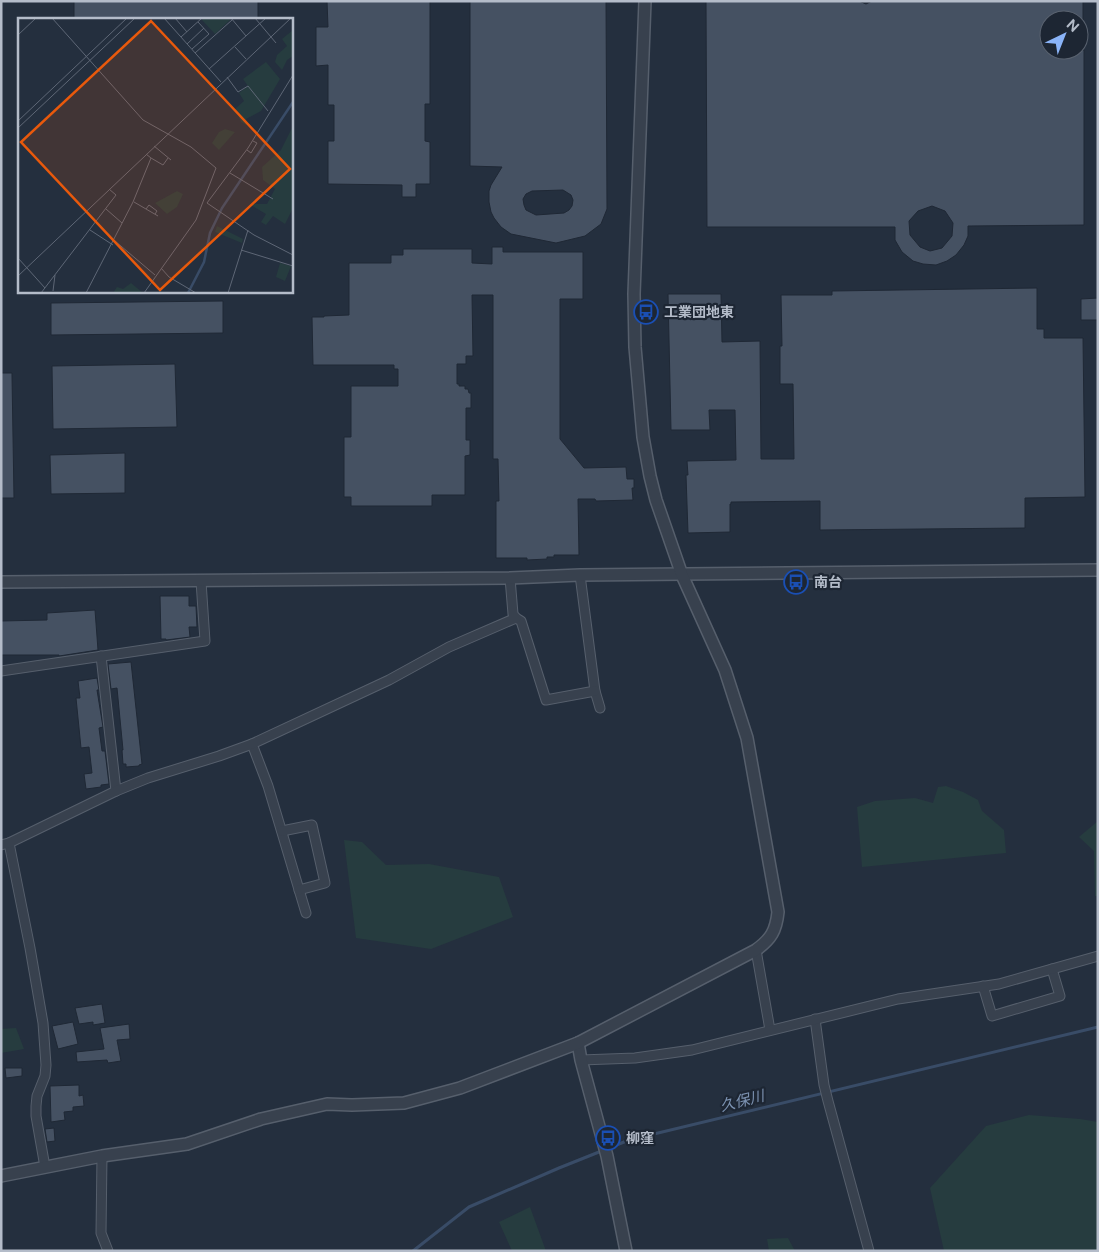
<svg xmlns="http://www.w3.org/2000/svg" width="1099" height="1252" font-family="'Public Sans','Noto Sans JP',sans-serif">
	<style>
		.green { fill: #263c3f }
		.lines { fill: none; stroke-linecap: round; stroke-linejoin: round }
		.stream { stroke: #394c67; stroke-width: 3 }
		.building { fill: #455162; stroke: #1f2835; fill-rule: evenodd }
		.minor-casing { stroke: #565f6c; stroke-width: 11 }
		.tertiary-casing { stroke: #565f6c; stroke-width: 14 }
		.minor { stroke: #38414e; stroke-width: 9 }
		.tertiary { stroke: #38414e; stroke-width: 11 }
		.labels { text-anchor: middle; stroke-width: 4.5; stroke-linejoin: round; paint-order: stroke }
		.poi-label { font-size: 14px; font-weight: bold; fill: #b4bcc9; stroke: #1d2633; text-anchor: start }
		.water-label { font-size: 15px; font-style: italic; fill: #7c92b1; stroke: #1d2633 }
		.inset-river { fill: none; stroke: #394c67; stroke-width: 2.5 }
		.inset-road { fill: none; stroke: #5e6776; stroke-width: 1 }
		.view { fill: #e8590c; fill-opacity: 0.15; stroke: #e8590c; stroke-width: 2.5 }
		.inset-edge { fill: none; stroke: #b4bcc9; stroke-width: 2.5 }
	</style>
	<rect width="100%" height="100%" fill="#242f3e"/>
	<g class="green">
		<path d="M946,786L963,792L978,800L982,811L1004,830L1006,853L862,867L857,807L875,801L915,798L933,803L938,787Z"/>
		<path d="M1098,821V896H1095L1094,851L1079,837Z"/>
		<path d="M344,840L362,842L386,865L429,864L499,877L513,917L431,949L356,938Z"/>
		<path d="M16,1028L24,1049L1,1053V1029Z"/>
		<path d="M1029,1115L1080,1119L1098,1122V1251H944L930,1188L986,1126Z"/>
		<path d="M530,1207L546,1251H512L499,1222Z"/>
		<path d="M788,1238L795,1251H769L767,1239Z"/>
	</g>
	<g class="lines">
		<path class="stream" d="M413,1251L469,1207L559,1168L629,1140L1098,1027"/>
	</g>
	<g class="building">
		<rect x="74" y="1" width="184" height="18"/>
		<path d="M327,1H430V104H425V141L430,142V184H416V197H402V185L328,184V141H334V105H328V65L316,66V27H328Z"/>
		<path d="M470,1H606L607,209L601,224L585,236L556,243L511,234L501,227L494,218L491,212L489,202V191L491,185L502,167L470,166ZM563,190L571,195L573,200L572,206L569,210L564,213L536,215L526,210L524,205L523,199L526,194L532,191Z"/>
		<path d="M706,1H859L866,4L872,1H1083V20H1049V50H1084V225L968,226V236L964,245L956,255L947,261L936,265L923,264L913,261L902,252L895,240V227H707ZM932,206L945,211L953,223L952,236L942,248L930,251L920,247L910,235L909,221L918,211Z"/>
		<path d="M492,247H503V252H583V299H560V439L584,468L626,467L627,479H634V488H632L633,500L596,501L595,499H578L579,555H554V557H547V559L527,560V558H496V501H499L498,459H493V295H472L473,356H466V364H457V384H459V386H465V389H468L469,393H471V408H466V440H470V455L465,456V495H432V506H351V497H344V437H351V386H398V369H394V365H313L312,317H324V316L349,315V263H391V255H403V249H472V263L492,264Z"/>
		<path d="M1037,288V329H1044V338H1083L1085,497L1025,498V528L820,530V501L731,502V504H730V532L688,533L686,475H688L687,461L736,460L735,410H709L710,430H671L668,294H721L722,342L760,341L761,459H794L793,384H780V346H782L781,295H832V291Z"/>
		<path d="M1098,298V320H1081V299Z"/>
		<path d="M223,301V333L51,335V303Z"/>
		<path d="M175,364L177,427L53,429L52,366Z"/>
		<path d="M1,373H12V376L14,498H1Z"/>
		<path d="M125,453V493L51,494L50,455Z"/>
		<path d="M160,596H189V606H196L197,627H189L190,637L166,640V639H161Z"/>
		<path d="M95,610L98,650L59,656V655H1V621L47,620V613Z"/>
		<path d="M131,662L142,764L139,765V766L126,767V764H123L122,750H123L117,688L111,689L108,664Z"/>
		<path d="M97,678L99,690H97L103,727L99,728L102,751H105L109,784L101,785V787L86,789L84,774L92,773L89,747L81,748L76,698H80L78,681Z"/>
		<path d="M102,1004L105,1023L93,1025V1022L79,1024L75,1008Z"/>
		<path d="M73,1022L78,1044L58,1049L52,1026Z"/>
		<path d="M129,1024L130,1039L117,1040L121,1061L108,1063L107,1060L77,1062L76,1052L104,1049L100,1028Z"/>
		<path d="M5,1068H22V1076L6,1078Z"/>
		<path d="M79,1085V1096L83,1095L84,1106L73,1107V1111L64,1112L65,1120L51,1122L50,1086Z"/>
		<path d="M54,1128L55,1141L47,1142L45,1129Z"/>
	</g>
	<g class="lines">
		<g class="minor-casing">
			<g id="minor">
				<path d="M580,575L595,691L600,708"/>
				<path d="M516,618L521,621L546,700L595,691"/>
				<path d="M101,656L116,791"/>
				<path d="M1,671L205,641L201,581"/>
				<path d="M252,744L268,786L306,913"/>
				<path d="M282,831L312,825L325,883L299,890"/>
				<path d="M9,843L30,948L43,1023L46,1065L45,1076L37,1096L36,1106V1116L45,1167"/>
				<path d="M1,845L9,843L116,791L148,778L219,756L252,744L389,680L449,647L516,618L513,614L510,578"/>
				<path d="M756,950L770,1030"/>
				<path d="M983,986L992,1016L1060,996L1052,969"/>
				<path d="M815,1019L824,1085L828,1101L869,1251"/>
				<path d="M581,1060L635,1058L692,1050L898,999L999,984L1098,956"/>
				<path d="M102,1156L101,1233L108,1251"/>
			</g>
		</g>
		<g class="tertiary-casing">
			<g id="tertiary">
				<path d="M1,582L510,578L580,575L1098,570"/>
				<path d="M578,1043L581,1060L607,1156L626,1251"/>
				<path d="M1,1176L102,1156L187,1144L261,1119L327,1104L352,1105L404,1103L460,1088L578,1043L756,950C771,939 776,931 778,912L747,738L725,670L682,575L656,500L650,476L643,437L635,347L634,294L645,1"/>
			</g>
		</g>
		<use href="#minor" class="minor"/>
		<use href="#tertiary" class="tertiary"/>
	</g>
	<defs>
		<g id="bus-ring" transform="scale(1.25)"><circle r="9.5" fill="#1d2633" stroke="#1a4fb4" stroke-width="1.5"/><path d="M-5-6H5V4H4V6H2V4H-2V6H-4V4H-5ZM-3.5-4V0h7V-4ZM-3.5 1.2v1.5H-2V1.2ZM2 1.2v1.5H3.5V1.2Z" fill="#1a4fb4"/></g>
	</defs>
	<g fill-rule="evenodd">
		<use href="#bus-ring" x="646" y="312"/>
		<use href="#bus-ring" x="796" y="582"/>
		<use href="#bus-ring" x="608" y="1138"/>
	</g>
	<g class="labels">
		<g class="poi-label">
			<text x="664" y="317">工業団地東</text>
			<text x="814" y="587">南台</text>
			<text x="626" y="1143">柳窪</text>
		</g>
		<g class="water-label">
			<text transform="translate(742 1101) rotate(-14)" y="5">久保川</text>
		</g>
	</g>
	<g transform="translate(18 18)">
		<rect width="275" height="275" fill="#242f3e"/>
		<path d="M186,0H211L212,2L197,16L184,2ZM275,12V38L269,42L264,52L257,44L259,37L269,28L264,21ZM248,44L262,61L243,93L228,101L232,109L223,104L217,91L226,83L221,75L230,68L225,61ZM275,108V190L267,206L255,198L248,207L243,204L248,196L231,186H249L257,171L245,162L244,149L263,132ZM207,111L217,114L201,132L194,125L201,114ZM159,173L165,176L159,189L149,196L137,185ZM199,208L225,221L224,225L197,214ZM262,245L273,248L267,263L258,259ZM113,265L125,275H95L99,269L105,271Z" fill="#263c3f"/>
		<path class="inset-river" d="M170,275L186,244L192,215L204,190L275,84"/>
		<path class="inset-road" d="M34,0L125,102L173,129L198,150L178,202L126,275M146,0L203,64M157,0L169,14M213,0L228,18M237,0L258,25M180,4L191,16M0,17L18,0M163,19L184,0M169,26L186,10M217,29L228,41M174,31L191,16M177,35L214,2M191,51L248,0M209,59L220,74L230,68L250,93M0,103L109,0M0,110L117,0M136,128L153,142M229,132L233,135L239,125L235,123M133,140L145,147L150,140M212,155L255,181M116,184L140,198M189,185L230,130L275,57M189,185L236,217L275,237M88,191L104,205M128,191L131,187L139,193L137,196M72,212L95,227M97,223L137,257M223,232L275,248M0,240L27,270M143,250L151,259L178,275M0,258L273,0M35,273L37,257M23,275L98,177L91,171M68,275L115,184L133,140L128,136M210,275L230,212"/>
		<path class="view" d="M133,3L272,151L142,272L3,124Z"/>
		<rect width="275" height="275" class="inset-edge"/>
	</g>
	<rect width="1099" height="1252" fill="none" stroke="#b4bcc9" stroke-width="5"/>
	<g transform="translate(1064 35) rotate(43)"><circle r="24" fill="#1d2633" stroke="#59626f"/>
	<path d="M0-4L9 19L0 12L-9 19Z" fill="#8ab4f8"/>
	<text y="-8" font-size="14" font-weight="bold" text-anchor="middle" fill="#b4bcc9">N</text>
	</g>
</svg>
